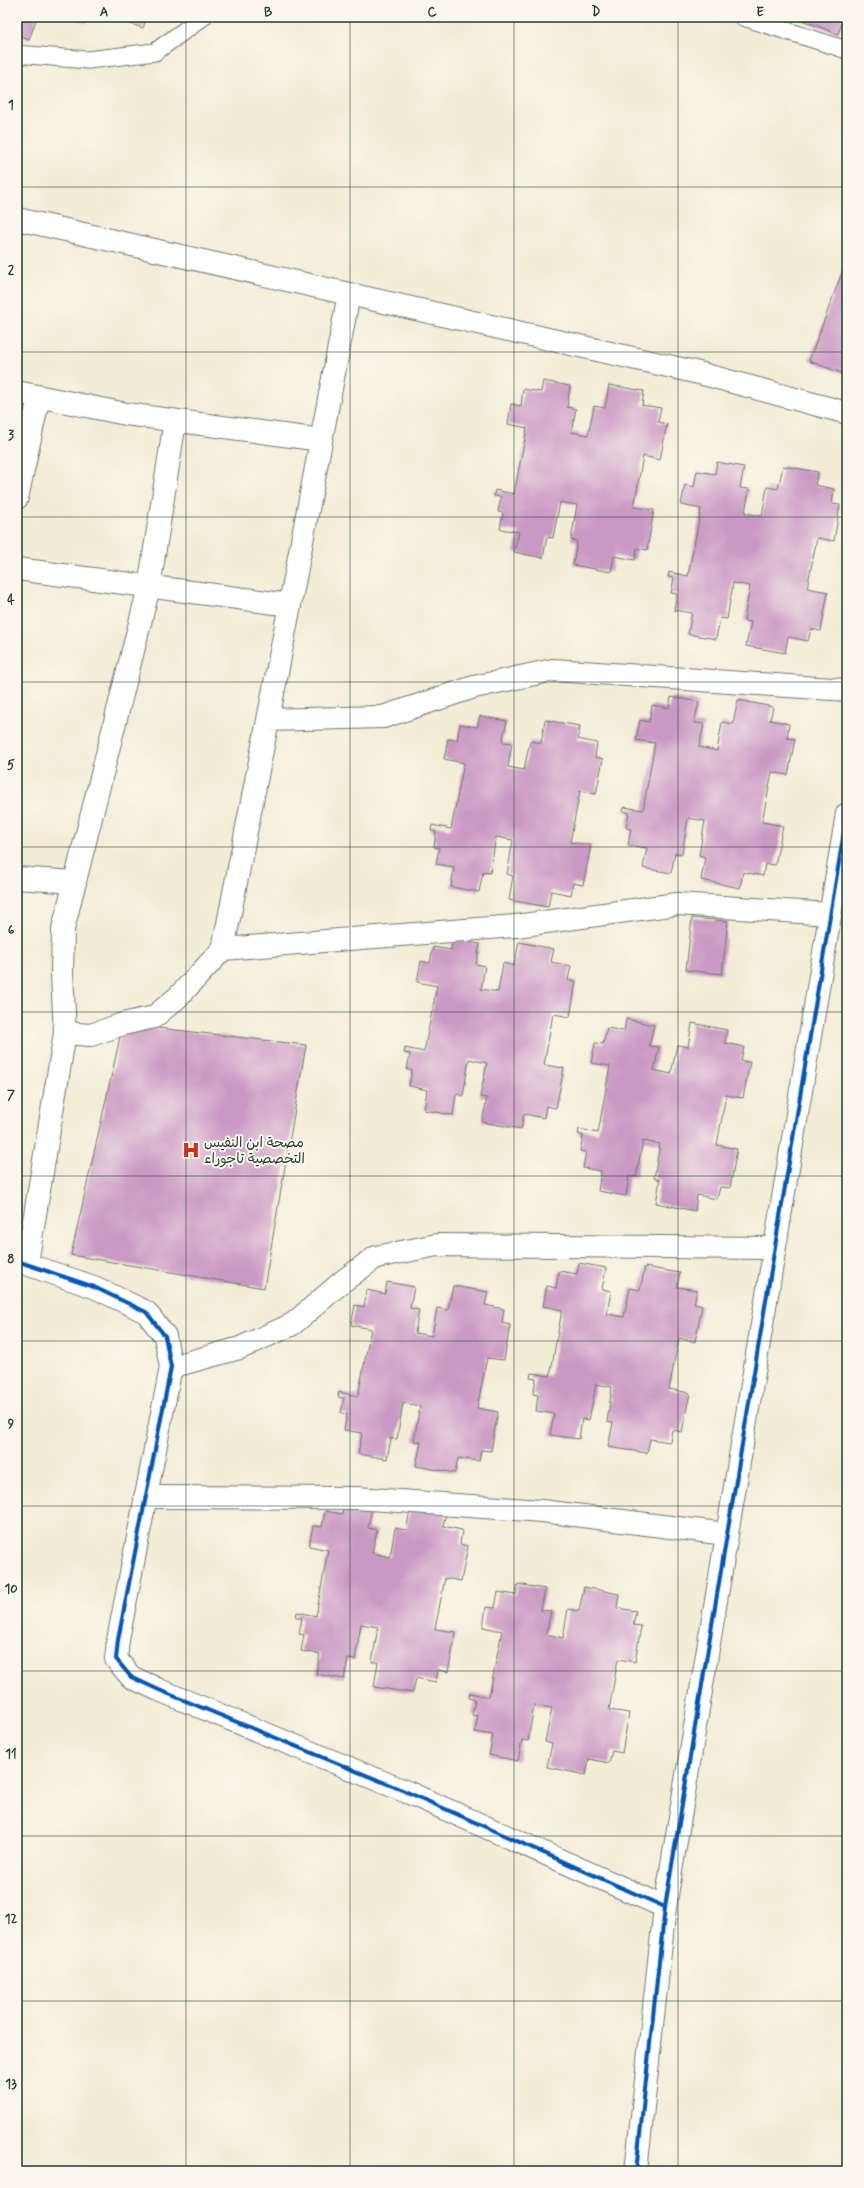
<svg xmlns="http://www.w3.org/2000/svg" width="864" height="2188" font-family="Mynerve,'Playpen Sans Arabic',sans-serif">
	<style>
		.building { fill: #ca98c4 }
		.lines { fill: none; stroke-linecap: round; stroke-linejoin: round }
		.service-casing { stroke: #697a6d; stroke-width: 19 }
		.minor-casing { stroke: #697a6d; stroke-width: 24 }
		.service { stroke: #fff; stroke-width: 17 }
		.minor { stroke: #fff; stroke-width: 22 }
		.cycleway-casing { stroke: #fbf7ec; stroke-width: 6 }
		.cycleway { stroke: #0057b8; stroke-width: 4 }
		.grid { fill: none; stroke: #1f3d34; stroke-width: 1; stroke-opacity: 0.55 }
		.labels { text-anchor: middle; stroke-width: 4; stroke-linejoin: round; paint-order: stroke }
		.poi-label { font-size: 14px; fill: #1f3d34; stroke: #fbf7ec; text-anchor: start }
		.neatline { fill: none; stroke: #1f3d34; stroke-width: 1.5 }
		.grid-label { font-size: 13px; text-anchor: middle; font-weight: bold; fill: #1f3d34 }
	</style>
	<rect width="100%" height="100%" fill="#fbf7ec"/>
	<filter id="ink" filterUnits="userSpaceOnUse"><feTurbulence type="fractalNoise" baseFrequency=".025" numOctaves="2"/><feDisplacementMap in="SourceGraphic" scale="8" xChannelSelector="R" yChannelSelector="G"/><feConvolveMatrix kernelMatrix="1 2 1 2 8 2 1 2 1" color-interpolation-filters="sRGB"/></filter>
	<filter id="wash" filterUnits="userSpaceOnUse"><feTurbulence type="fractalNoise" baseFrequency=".012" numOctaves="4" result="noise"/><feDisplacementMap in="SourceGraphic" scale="16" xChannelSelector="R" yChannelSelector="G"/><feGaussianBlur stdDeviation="0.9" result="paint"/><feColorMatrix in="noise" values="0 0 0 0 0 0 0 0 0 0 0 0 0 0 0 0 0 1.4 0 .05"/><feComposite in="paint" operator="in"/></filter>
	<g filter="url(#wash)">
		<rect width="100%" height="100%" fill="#f3ecd6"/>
		<g id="blocks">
			<g class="building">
				<path d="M17,17H37L29,40L17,35Z"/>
				<path d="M69,17H89L86,23Z"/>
				<path d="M111,17H147L143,28Z"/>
				<path d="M794,17H844L838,34Z"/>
				<path d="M847,259V375L809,361Z"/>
				<path d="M543,381L570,386L567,407L576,409L571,432L588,435L594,406L605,408L609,385L644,391L642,405L661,408L658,422L667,424L660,460L643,456L634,507L654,510L647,550L637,548L635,560L614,556L611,572L573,565L577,541L571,540L577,505L560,502L553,538L547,537L543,558L514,552L519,532L500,529L503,513L498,512L501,497L494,496L495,490L514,494L527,428L508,424L511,404L521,406L523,389L541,392Z"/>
				<path d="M717,462L744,467L740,488L749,489L745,513L762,516L767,487L778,489L783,466L818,472L815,485L834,489L832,504L840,505L834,541L817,538L807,588L828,592L821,631L811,629L808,641L788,637L785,653L746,646L751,622L744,621L750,586L733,583L727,619L720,618L716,639L688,634L692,613L674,610L677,594L671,593L674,578L668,577L669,572L688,576L701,509L681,505L685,485L694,487L697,471L715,474Z"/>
				<path d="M671,697L699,702L694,723L704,724L699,747L717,751L722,722L733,724L738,700L773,707L770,720L789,724L787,738L795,739L788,775L772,772L762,822L783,826L775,865L765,864L763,876L743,872L740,888L701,880L705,857L699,855L705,821L688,818L682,854L675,853L671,873L643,868L647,848L628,845L631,829L626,828L629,813L623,811L624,807L643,810L655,743L636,740L640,720L649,722L652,705L669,708Z"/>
				<path d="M480,716L507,721L502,742L512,743L508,767L524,770L530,741L541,743L545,720L580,726L578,739L597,743L595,757L603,759L596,794L580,791L570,842L591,845L583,885L573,883L571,895L551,891L548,907L509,900L513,876L507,874L513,840L496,837L490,873L483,872L479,892L451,887L454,867L436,864L439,848L434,847L436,832L431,831L432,825L451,829L464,763L444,759L448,739L457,740L460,724L477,727Z"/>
				<path d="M692,918L728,921L722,974L686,970Z"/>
				<path d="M453,939L480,944L476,964L485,966L481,989L498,992L503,963L514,966L519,942L554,949L551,962L571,966L568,980L576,981L570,1017L553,1014L544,1065L564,1068L556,1108L546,1106L544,1118L524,1114L521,1129L482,1122L487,1098L480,1097L487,1063L469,1059L463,1096L456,1094L453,1115L424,1110L427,1090L409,1086L412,1070H407L410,1054L404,1053L405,1048L424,1052L437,986L417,982L421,961L430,963L433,947L451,950Z"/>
				<path d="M626,1019L654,1025L649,1046L659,1047L654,1070L671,1074L677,1045L688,1047L692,1023L727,1030L725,1043L744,1047L741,1061L750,1062L743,1098L726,1095L717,1145L737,1149L730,1188L720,1187L717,1199L697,1195L695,1211L656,1203L660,1180L654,1178L660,1144L643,1141L636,1177L629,1176L626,1196L598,1191L601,1171L583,1168L586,1152L580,1151L583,1136L578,1134L579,1129L598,1133L610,1066L591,1063L595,1043L603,1044L607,1028L624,1031Z"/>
				<path d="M123,1024L306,1045L264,1288L71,1255Z"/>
				<path d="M579,1263L606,1268L602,1289L611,1291L607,1314L624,1317L630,1288L640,1290L645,1267L680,1273L677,1287L697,1290L694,1304L702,1306L695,1342L679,1338L669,1389L690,1393L682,1432L672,1430L670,1442L650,1439L647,1453L608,1447L613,1423L607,1422L612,1387L596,1384L589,1420L582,1419L579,1439L550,1435L554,1414L536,1411L538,1395L533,1394L536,1379L530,1378L531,1373L550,1376L562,1310L543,1306L547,1286L556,1288L559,1271L577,1274Z"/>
				<path d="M387,1282L414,1287L410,1308L419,1310L415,1333L432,1336L437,1308L448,1310L453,1286L488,1292L485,1305L504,1309L502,1323L510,1325L504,1360L487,1358L477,1408L498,1412L491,1451L481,1450L479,1461L458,1458L455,1473L416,1466L421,1442L414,1441L420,1406L403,1403L397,1439L391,1438L387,1459L358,1454L362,1433L344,1430L347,1414L341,1413L344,1398L338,1397L339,1392L358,1396L371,1329L351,1325L355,1305L364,1307L367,1290L385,1294Z"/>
				<path d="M344,1503L372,1508L368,1528L377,1530L372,1553L390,1557L395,1528L406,1530L411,1506L446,1513L443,1526L462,1530L460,1544L468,1546L461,1581L445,1578L435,1629L456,1632L448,1672L438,1670L436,1682L416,1678L413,1693L374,1687L378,1662H372L378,1627L361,1624L355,1660L348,1659L344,1679L316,1674L320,1654L301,1651L304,1635L299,1634L302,1618H296L297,1612L316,1616L328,1550L309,1546L313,1526L322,1527L325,1511L342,1514Z"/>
				<path d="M518,1584L545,1589L541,1610L551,1611L546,1634L563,1638L568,1609L579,1611L584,1587L619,1594L617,1608L636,1611L633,1625L641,1626L635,1662L618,1659L609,1710L629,1713L622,1753L612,1751L609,1763L589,1759L586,1775L547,1767L552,1744L545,1742L552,1708L534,1705L528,1741L522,1740L518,1761L489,1755L493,1735L475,1732L478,1716L472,1715L475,1700L469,1698L470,1693L489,1697L502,1631L483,1627L486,1607L495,1608L498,1592L516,1595Z"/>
			</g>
		</g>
	</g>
	<g filter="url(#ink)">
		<use href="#blocks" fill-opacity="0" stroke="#697a6d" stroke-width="1"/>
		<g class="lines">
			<g class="service-casing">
				<g id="service">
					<path d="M743,17L847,50"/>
					<path d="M17,54L88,60L155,52L203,17"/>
				</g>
			</g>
			<g class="minor-casing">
				<g id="minor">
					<path d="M17,219L699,373L847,413"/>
					<path d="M17,392L126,414L321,440"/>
					<path d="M17,498L39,397"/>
					<path d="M17,569L290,605"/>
					<path d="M268,720L349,294"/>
					<path d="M17,878L75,882"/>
					<path d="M223,949L516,926L677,904L830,914"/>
					<path d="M65,1033L91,1035L123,1024L154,1017L178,997L223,949L268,720L383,717L474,687L553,670L847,690"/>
					<path d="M17,1261L94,1287L146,1312L165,1336L171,1367L118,1640L116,1659L131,1677L159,1690L407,1792L665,1907"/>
					<path d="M27,1263L65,1033L62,974L63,929L149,587L175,421"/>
					<path d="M171,1367L240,1348L293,1324L343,1281L376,1257L437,1245L774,1248"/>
					<path d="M145,1497L356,1498L542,1511L726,1534"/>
					<path d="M636,2171L665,1907L847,814"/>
				</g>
			</g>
			<use href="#service" class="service"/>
			<use href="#minor" class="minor"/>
			<g class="cycleway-casing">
				<g id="cycleway">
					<path d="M17,1261L94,1287L146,1312L165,1336L171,1367L118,1640L116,1659L131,1677L159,1690L407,1792L665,1907"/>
					<path d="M636,2171L665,1907L847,814"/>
				</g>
			</g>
			<use href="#cycleway" class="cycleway"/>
		</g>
	</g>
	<path class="grid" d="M186,17V2171M350,17V2171M514,17V2171M678,17V2171M17,187H847M17,352H847M17,517H847M17,682H847M17,847H847M17,1012H847M17,1176H847M17,1341H847M17,1506H847M17,1671H847M17,1836H847M17,2001H847"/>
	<defs>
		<g id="hospital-bare" transform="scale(1.38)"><path d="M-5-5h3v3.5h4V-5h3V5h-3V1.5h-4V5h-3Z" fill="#c8321e" stroke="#fbf7ec" stroke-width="2.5" paint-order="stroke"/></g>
	</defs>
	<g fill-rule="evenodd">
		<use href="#hospital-bare" x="191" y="1150"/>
	</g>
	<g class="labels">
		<g class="poi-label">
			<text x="204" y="1147">مصحة ابن النفيس<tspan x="204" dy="16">التخصصية تاجوراء</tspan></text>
		</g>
	</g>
	<rect width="864" height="2188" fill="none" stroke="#fbf7ec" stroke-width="44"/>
	<rect x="22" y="22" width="820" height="2144" class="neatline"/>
	<g class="grid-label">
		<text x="104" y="16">A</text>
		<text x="268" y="16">B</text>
		<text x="432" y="16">C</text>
		<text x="596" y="16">D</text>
		<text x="760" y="16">E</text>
		<text x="11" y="109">1</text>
		<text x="11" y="274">2</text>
		<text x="11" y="439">3</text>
		<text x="11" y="604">4</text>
		<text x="11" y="769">5</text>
		<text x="11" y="934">6</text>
		<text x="11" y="1099">7</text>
		<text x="11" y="1263">8</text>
		<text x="11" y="1428">9</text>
		<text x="11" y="1593">10</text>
		<text x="11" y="1758">11</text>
		<text x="11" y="1923">12</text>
		<text x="11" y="2088">13</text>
	</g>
</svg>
